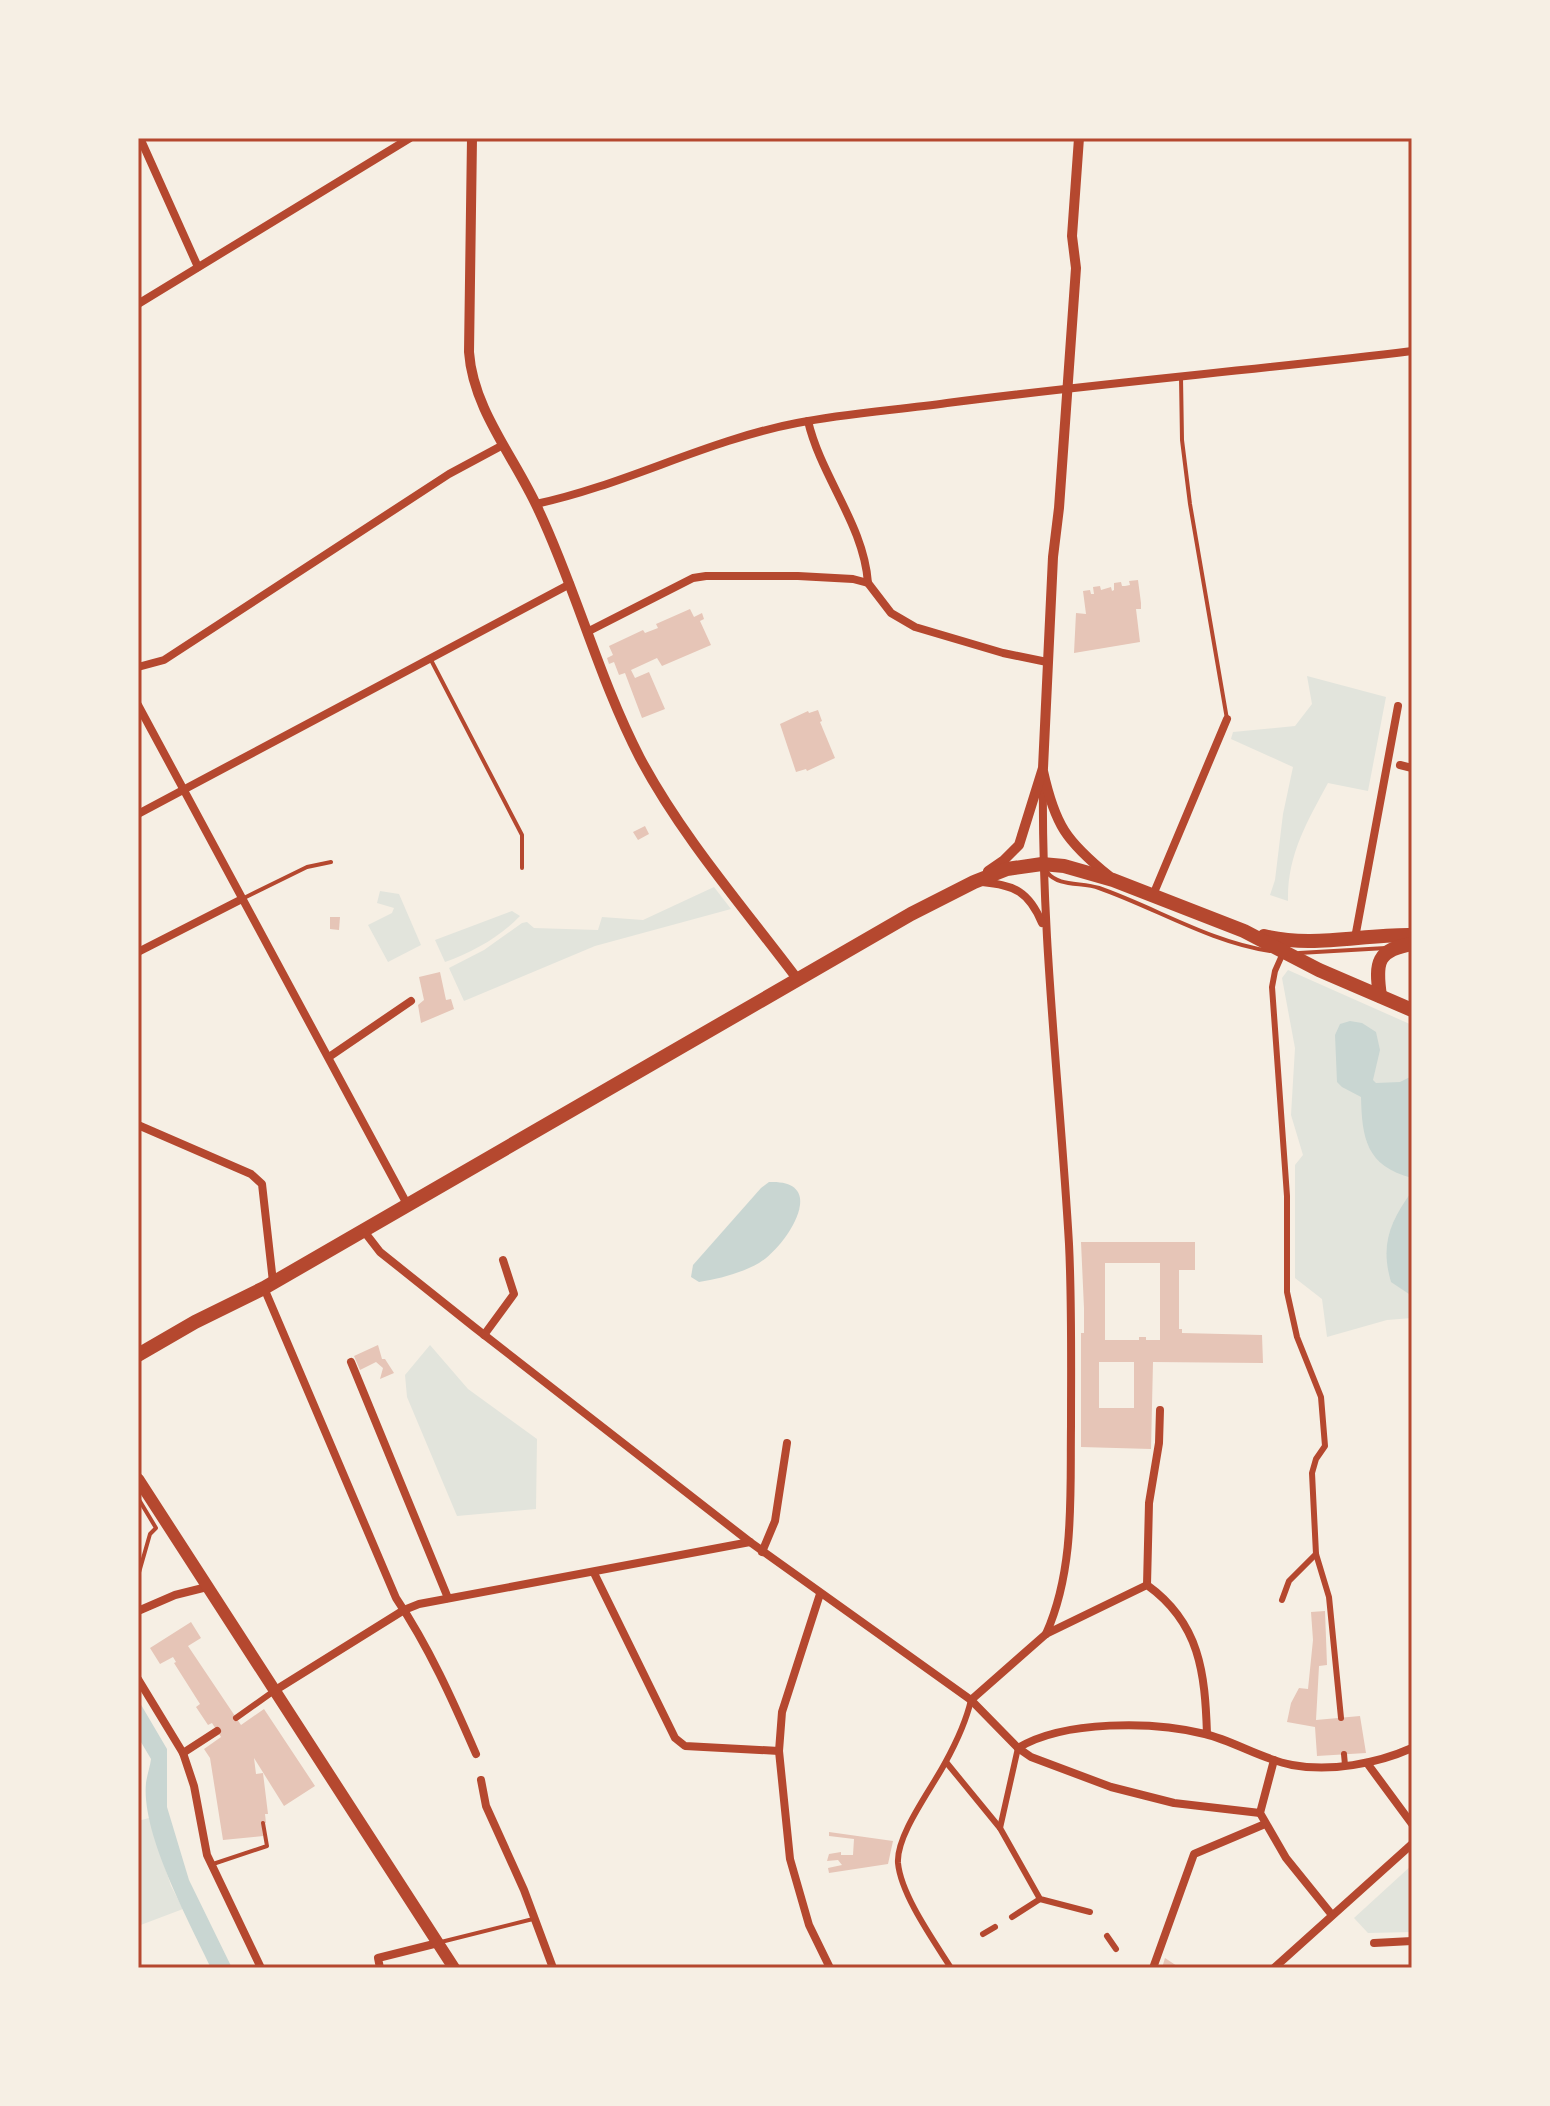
<svg xmlns="http://www.w3.org/2000/svg" width="1550" height="2106" font-family="Rubik,sans-serif">
	<style>
		.green { fill: #e2e4dc }
		.water { fill: #c9d6d2 }
		.building { fill: #e6c5b7; fill-rule: evenodd }
		.lines { fill: none; stroke-linecap: round; stroke-linejoin: round }
		.service { stroke: #b5482f; stroke-width: 4 }
		.pedestrian { stroke: #b5482f; stroke-width: 6 }
		.minor { stroke: #b5482f; stroke-width: 8 }
		.tertiary { stroke: #b5482f; stroke-width: 10 }
		.secondary { stroke: #b5482f; stroke-width: 12 }
		.primary { stroke: #b5482f; stroke-width: 14 }
		.neatline { fill: none; stroke: #b5482f; stroke-width: 3 }
	</style>
	<rect width="100%" height="100%" fill="#f6efe4"/>
	<g class="green">
		<path d="M1307,676L1386,697L1368,791L1328,783C1307,822 1287,855 1288,901L1270,895L1275,880L1283,814L1293,767L1231,739L1233,732L1295,726L1312,704Z"/>
		<path d="M714,887L731,909L595,946L464,1001L449,968L484,950L522,923L527,922L534,928L598,930L602,917L643,920Z"/>
		<path d="M380,891L399,894L421,945L388,962L368,925L392,913L394,908L377,903Z"/>
		<path d="M512,911L520,916C500,937 473,952 445,962L435,940Z"/>
		<path d="M1288,970L1412,1025V1318L1387,1320L1327,1337L1322,1299L1295,1278V1165L1303,1155L1291,1115L1295,1048L1282,978Z"/>
		<path d="M430,1345L468,1389L537,1439L536,1509L457,1516L407,1397L405,1375Z"/>
		<path d="M149,1818L171,1886L183,1909L138,1926V1821Z"/>
		<path d="M1412,1865V1932L1368,1933L1354,1918Z"/>
	</g>
	<g class="water">
		<path d="M1350,1021L1362,1023L1376,1032L1380,1050L1373,1080L1376,1083L1400,1082L1412,1076V1178C1366,1166 1362,1138 1361,1097L1342,1087L1337,1082L1335,1035L1340,1024Z"/>
		<path d="M769,1182C831,1179 786,1247 759,1263C742,1273 718,1279 699,1282L691,1277L693,1265L761,1188Z"/>
		<path d="M1412,1191V1296L1391,1282C1380,1244 1390,1222 1412,1191Z"/>
		<path d="M140,1703L167,1749V1807L189,1880L232,1968H211C189,1921 141,1834 146,1783C147,1775 150,1767 151,1759L138,1737V1705Z"/>
	</g>
	<g class="building">
		<path d="M1138,580L1141,603V609H1136L1140,642L1074,653L1076,613L1086,614L1083,591L1090,590L1091,594H1094L1093,587L1100,586L1101,590L1111,587L1112,591L1114,590V583L1121,582L1122,586H1125L1130,585L1129,581Z"/>
		<path d="M690,609L694,617L702,613L704,619L700,621L711,645L662,666L657,658L631,670L635,678L649,672L665,709L642,718L625,673L619,675L614,662L609,664L607,658L613,655L609,646L643,630L645,633L658,628L656,624Z"/>
		<path d="M818,710L822,721L820,722L835,758L807,771L806,769L796,772L780,724L808,711L809,713Z"/>
		<path d="M645,826L649,834L638,840L633,832Z"/>
		<path d="M330,917H340L339,930L330,929Z"/>
		<path d="M440,972L446,1000L451,999L454,1009L421,1023L418,1005L424,1000L419,977Z"/>
		<path d="M1081,1242H1195V1270H1179V1329H1182V1333L1262,1335L1263,1363L1153,1362L1151,1449L1081,1447V1333H1084V1308ZM1105,1263H1160V1340H1146V1337H1139V1340H1105ZM1099,1362H1134V1408H1099Z"/>
		<path d="M378,1345L382,1359H385L394,1373L380,1379L383,1368L376,1362L360,1370L354,1356Z"/>
		<path d="M1325,1611L1327,1665L1319,1666L1316,1720L1360,1716L1366,1753L1317,1756L1315,1727L1287,1722L1291,1703L1299,1688L1308,1689L1313,1640L1311,1612Z"/>
		<path d="M191,1622L201,1638L188,1646L241,1725L264,1709L315,1786L284,1806L254,1758L256,1774L263,1773L268,1814H265L266,1823H262L263,1836L223,1840L210,1758L204,1749L221,1737L212,1723L208,1725L196,1707L200,1704L174,1663L176,1662L173,1657L160,1664L150,1648Z"/>
		<path d="M829,1832L893,1841L888,1864L829,1873L828,1868L842,1865L838,1860L827,1861L829,1854L841,1852V1855H853L854,1839L829,1836Z"/>
		<path d="M1165,1958L1180,1968H1162Z"/>
	</g>
	<g class="lines">
		<g class="service">
			<path d="M1181,377L1182,440L1190,504L1227,719"/>
			<path d="M431,660L522,835V868"/>
			<path d="M1047,872C1058,887 1082,882 1099,888C1156,908 1210,942 1270,951"/>
			<path d="M244,898L307,867L331,862"/>
			<path d="M1299,953L1386,948"/>
			<path d="M138,1498L156,1528L150,1534L138,1576"/>
			<path d="M213,1864L267,1846L263,1823"/>
			<path d="M441,1942L533,1919"/>
		</g>
		<g class="pedestrian">
			<path d="M1283,953L1275,971L1272,987L1287,1196V1292L1297,1337L1321,1397L1325,1446L1316,1459L1312,1473L1316,1554L1329,1597L1341,1718"/>
			<path d="M1282,1600L1289,1581L1316,1554"/>
			<path d="M236,1718L274,1691"/>
			<path d="M1344,1754L1345,1765"/>
			<path d="M946,1762L1000,1828L1040,1899L1090,1912"/>
			<path d="M1000,1828L1018,1748"/>
			<path d="M1012,1917L1040,1899"/>
			<path d="M983,1934L995,1927"/>
			<path d="M1107,1936L1116,1949"/>
			<path d="M951,1968C934,1941 901,1895 898,1863C896,1835 932,1788 945,1763C956,1743 966,1722 971,1700"/>
		</g>
		<g class="minor">
			<path d="M140,138L198,267"/>
			<path d="M138,304L410,138"/>
			<path d="M808,421C821,477 864,525 868,583"/>
			<path d="M536,504C625,485 707,440 797,423C846,413 898,410 947,403C1102,383 1257,370 1412,351"/>
			<path d="M587,632L693,578L706,576H798L853,579L868,583L891,613L915,627L1003,653L1047,662"/>
			<path d="M138,667L164,660L449,474L503,445"/>
			<path d="M138,705L407,1204"/>
			<path d="M1400,765L1412,768"/>
			<path d="M1043,779C1041,935 1060,1089 1069,1244C1072,1305 1071,1366 1071,1426C1070,1496 1075,1569 1046,1634"/>
			<path d="M138,814L570,584"/>
			<path d="M982,882C1015,885 1029,892 1042,923"/>
			<path d="M1153,895L1227,719"/>
			<path d="M1355,938L1398,706"/>
			<path d="M138,952L242,899"/>
			<path d="M329,1057L411,1001"/>
			<path d="M138,1125L251,1174L262,1184L273,1282"/>
			<path d="M363,1230L380,1252L474,1327L750,1542L971,1700L1018,1748L1031,1757L1111,1787L1174,1803L1260,1813"/>
			<path d="M264,1288L396,1598C429,1647 453,1701 476,1754"/>
			<path d="M484,1335L514,1294L503,1260"/>
			<path d="M351,1362L448,1598"/>
			<path d="M762,1552L775,1521L787,1443"/>
			<path d="M594,1573L675,1738L685,1746L779,1751"/>
			<path d="M1147,1585L1149,1503L1159,1443L1160,1410"/>
			<path d="M820,1594L782,1712L779,1751L790,1859L809,1925L830,1968"/>
			<path d="M138,1611L175,1595L207,1587"/>
			<path d="M138,1679L183,1753L194,1786L207,1855L261,1968"/>
			<path d="M274,1691L404,1610L419,1604L750,1542"/>
			<path d="M971,1700L1046,1634L1147,1585C1200,1623 1205,1673 1207,1734"/>
			<path d="M1018,1748C1064,1720 1154,1721 1205,1734C1234,1741 1261,1759 1292,1765C1330,1772 1376,1764 1412,1748"/>
			<path d="M183,1753L217,1731"/>
			<path d="M1274,1760L1260,1813L1286,1858L1332,1915"/>
			<path d="M1367,1763L1412,1824"/>
			<path d="M481,1780L486,1806L524,1890L553,1968"/>
			<path d="M1374,1943L1412,1941"/>
			<path d="M380,1968L378,1958L438,1943"/>
			<path d="M1153,1968L1194,1854L1265,1824"/>
			<path d="M1274,1968L1412,1844"/>
		</g>
		<g class="tertiary">
			<path d="M472,138L469,352C473,410 516,459 539,511C577,592 599,679 640,758C682,837 744,908 798,980"/>
			<path d="M1043,771C1055,825 1066,841 1109,876"/>
			<path d="M988,871L1004,860L1019,845L1043,768L1053,557L1059,508L1076,268L1072,236L1079,138"/>
		</g>
		<path class="secondary" d="M138,1479L454,1968"/>
		<g class="primary">
			<path d="M1264,936C1312,948 1363,934 1412,935"/>
			<path d="M1380,996C1375,962 1377,950 1412,944"/>
			<path d="M138,1355L195,1322L264,1288L911,914L974,882L1007,869L1042,864L1064,866L1113,880L1244,931L1319,970L1412,1010"/>
		</g>
	</g>
	<rect width="1550" height="2106" fill="none" stroke="#f6efe4" stroke-width="280"/>
	<rect x="140" y="140" width="1270" height="1826" class="neatline"/>
</svg>
